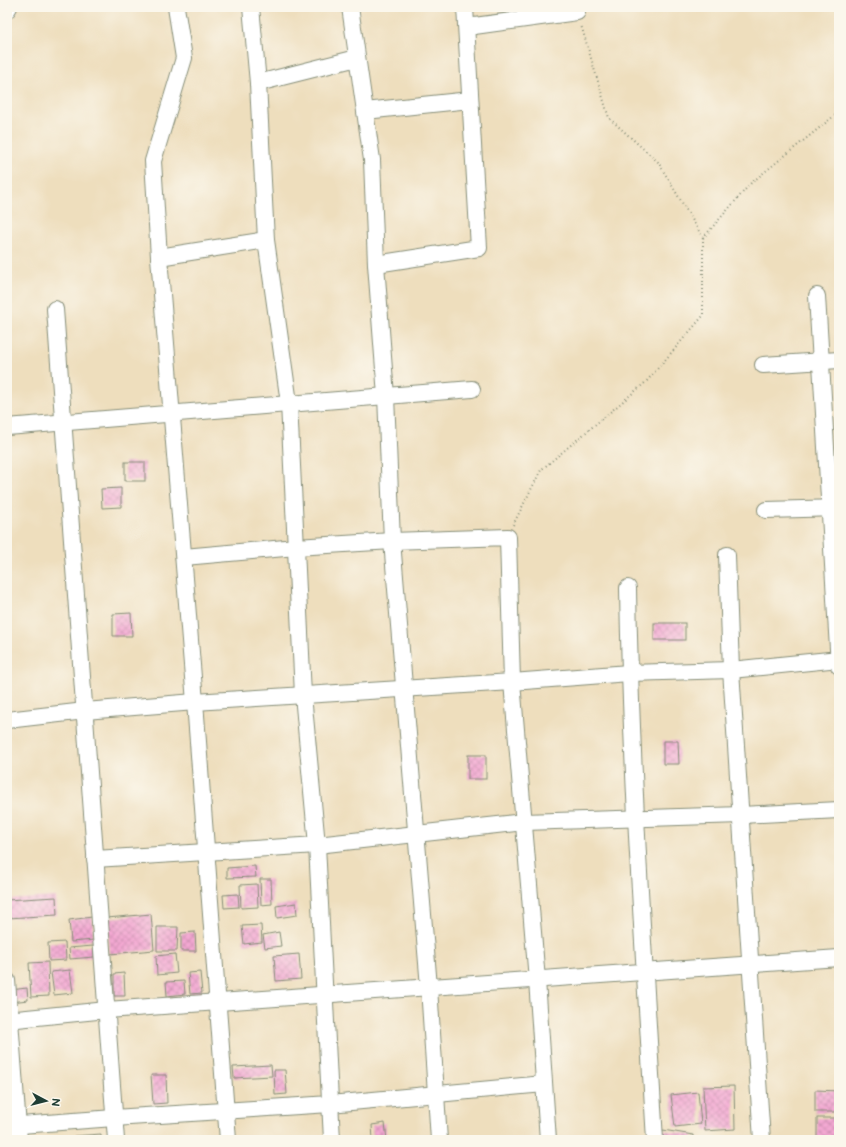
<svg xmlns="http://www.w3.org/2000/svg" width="846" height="1147" font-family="'Balsamiq Sans',sans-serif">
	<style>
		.building { fill: url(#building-cross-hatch) }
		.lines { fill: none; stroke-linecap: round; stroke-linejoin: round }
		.minor-casing { stroke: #868e78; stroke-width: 18 }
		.path { stroke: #868e78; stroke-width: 2; stroke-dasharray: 1 3; stroke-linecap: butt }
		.minor { stroke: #fff; stroke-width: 16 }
	</style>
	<defs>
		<pattern id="building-cross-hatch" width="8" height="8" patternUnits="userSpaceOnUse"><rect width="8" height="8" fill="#f3a8d2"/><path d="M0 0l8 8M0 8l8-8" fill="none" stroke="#c48aab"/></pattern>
	</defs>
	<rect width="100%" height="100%" fill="#fbf7ec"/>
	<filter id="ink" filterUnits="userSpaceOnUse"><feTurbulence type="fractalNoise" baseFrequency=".025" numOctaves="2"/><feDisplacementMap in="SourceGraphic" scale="8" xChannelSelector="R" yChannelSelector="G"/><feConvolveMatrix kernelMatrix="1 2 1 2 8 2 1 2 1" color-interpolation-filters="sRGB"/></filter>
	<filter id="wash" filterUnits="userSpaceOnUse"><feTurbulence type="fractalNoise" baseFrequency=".012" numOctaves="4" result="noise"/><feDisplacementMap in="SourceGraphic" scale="16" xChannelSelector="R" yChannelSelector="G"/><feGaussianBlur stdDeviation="0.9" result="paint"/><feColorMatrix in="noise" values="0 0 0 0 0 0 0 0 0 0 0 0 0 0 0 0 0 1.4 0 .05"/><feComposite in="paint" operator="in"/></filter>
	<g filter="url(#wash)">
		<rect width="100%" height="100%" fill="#eedebd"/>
		<g id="blocks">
			<g class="building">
				<rect x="125" y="462" width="20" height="19"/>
				<path d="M121,488V507L102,508L101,489Z"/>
				<path d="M131,613L132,636H113V614Z"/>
				<rect x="654" y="623" width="31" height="17"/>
				<path d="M663,741H678L679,764H663Z"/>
				<rect x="468" y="755" width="18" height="24"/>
				<path d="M255,866L256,877L227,878V868Z"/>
				<path d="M260,879H271L272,904L261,905Z"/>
				<path d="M257,884L258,907L241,908L240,885Z"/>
				<path d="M238,894L239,907L224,908L223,895Z"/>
				<path d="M56,897L57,915L8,918L7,900Z"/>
				<path d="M296,903L297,915L277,918L276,906Z"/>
				<path d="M151,914L154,950L110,954L107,918Z"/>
				<path d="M92,917L94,940L71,942L69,920Z"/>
				<path d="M261,925L262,942L244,944L242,926Z"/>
				<path d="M157,927H178L177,951H157Z"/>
				<path d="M195,932L196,951H181V933Z"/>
				<path d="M279,932L281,946L265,948L263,935Z"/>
				<path d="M65,942L66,960L49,961L48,943Z"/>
				<path d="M93,946L94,957L70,959L69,948Z"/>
				<path d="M175,954L177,973L157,975L156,956Z"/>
				<path d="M299,954L301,979L276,981L274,956Z"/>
				<path d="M48,962L49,996L31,997L29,963Z"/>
				<path d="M70,970L73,993L54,995L51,972Z"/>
				<path d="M200,972L202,993L190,994L188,973Z"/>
				<path d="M124,973L125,996H114V974Z"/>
				<path d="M184,981L185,994L167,996L166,982Z"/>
				<path d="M27,988L28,1000L11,1002L10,990Z"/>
				<path d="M271,1065L272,1076L234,1078L233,1067Z"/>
				<path d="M274,1070H285L287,1094L275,1095Z"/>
				<path d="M151,1075H166L167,1103L153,1104Z"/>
				<path d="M734,1086L735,1129L705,1131L703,1087Z"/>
				<path d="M815,1090L839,1091V1112H815Z"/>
				<path d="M698,1092L701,1124L675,1127L671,1095Z"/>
				<rect x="817" y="1118" width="22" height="21"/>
				<path d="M385,1123L387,1140H373L372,1125Z"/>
				<path d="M663,1130L693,1135V1140H661Z"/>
				<path d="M101,1134V1140H74V1136Z"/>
			</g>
		</g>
	</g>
	<g filter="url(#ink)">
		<use href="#blocks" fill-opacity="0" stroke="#868e78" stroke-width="1"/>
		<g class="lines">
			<g class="minor-casing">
				<g id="minor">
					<path d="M176,7L184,58L153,161L159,257L195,702L228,1140"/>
					<path d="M251,7L258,83L266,240L289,403L303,695L317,845L332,1140"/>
					<path d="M350,7L372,160L376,264L386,396L392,541L429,987L439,1140"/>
					<path d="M7,10L9,7"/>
					<path d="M467,27L577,12V7"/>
					<path d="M258,83L357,58"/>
					<path d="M365,111L470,100"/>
					<path d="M159,257L266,240"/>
					<path d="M376,264L479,248L465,7"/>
					<path d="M817,296L839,666"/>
					<path d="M55,309L116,1140"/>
					<path d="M763,365L839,360"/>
					<path d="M7,427L472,389"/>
					<path d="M766,510L839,508"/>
					<path d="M727,555L731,670L762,1140"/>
					<path d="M184,557L296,547L392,541L508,537L512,682L537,980L548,1140"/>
					<path d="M628,588C631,772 644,956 655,1140"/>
					<path d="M7,720L85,711L195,702L512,682L629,673L731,670L839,659"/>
					<path d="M95,859L317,845L524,822L741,815L839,810"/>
					<path d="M7,980L19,1140"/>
					<path d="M7,1020L107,1010L839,958"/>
					<path d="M7,1126L114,1118L330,1104L544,1084"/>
				</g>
			</g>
			<g class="path">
				<path d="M703,238L751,183L839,112"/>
				<path d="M513,525L541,470L646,382L703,316V238L658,162L609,118L581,25"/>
			</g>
			<use href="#minor" class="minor"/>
		</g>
	</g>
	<rect width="846" height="1147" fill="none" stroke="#fbf7ec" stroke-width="24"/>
	<g transform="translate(46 1101) rotate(97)" stroke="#fbf7ec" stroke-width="3" paint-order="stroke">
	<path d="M0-3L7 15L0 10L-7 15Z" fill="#1f3d34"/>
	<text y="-6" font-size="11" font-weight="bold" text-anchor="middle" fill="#1f3d34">N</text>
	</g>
</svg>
